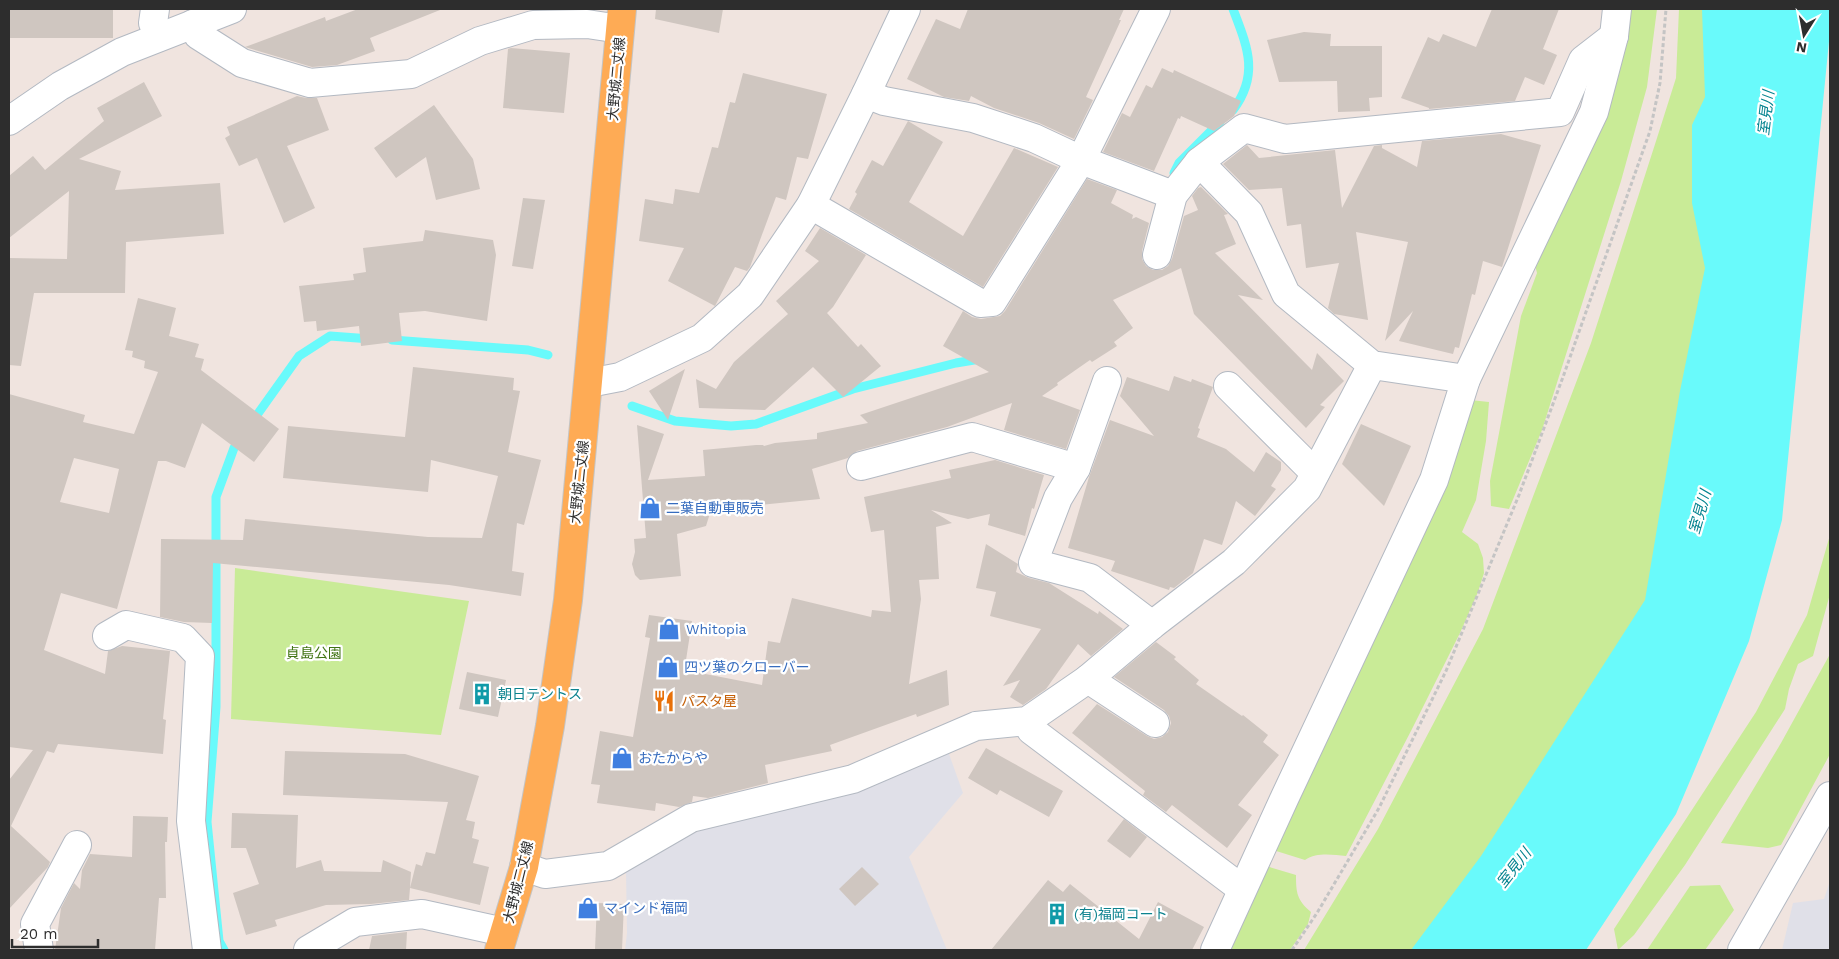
<svg xmlns="http://www.w3.org/2000/svg" width="1839" height="959" font-family="'Work Sans','Noto Sans JP',sans-serif">
	<style>
		.industrial { fill: #e0e0e8 }
		.green { fill: #c9eb97 }
		.water { fill: #69fafb }
		.lines { fill: none; stroke-linecap: round; stroke-linejoin: round }
		.stream { stroke: #69fafb; stroke-width: 9 }
		.building { fill: #cfc6c0; fill-rule: evenodd }
		.minor-casing { stroke: #b3b9c2; stroke-width: 30 }
		.major-casing { stroke: #c4c4c4; stroke-width: 30 }
		.path { stroke: #c4c4c4; stroke-width: 3; stroke-dasharray: 4 2.5; stroke-linecap: butt }
		.minor { stroke: #fff; stroke-width: 28 }
		.major { stroke: #feab55; stroke-width: 28 }
		.labels { text-anchor: middle; stroke-width: 4.5; stroke-linejoin: round; paint-order: stroke }
		.street-label { font-size: 14px; fill: #2d2d2d; stroke: #fff }
		.shop-label { font-size: 14px; fill: #366cbe; stroke: #fff; text-anchor: start }
		.park-label { font-size: 14px; fill: #417414; stroke: #fff }
		.culture-label { font-size: 14px; fill: #0d838f; stroke: #fff; text-anchor: start }
		.food-label { font-size: 14px; fill: #c56008; stroke: #fff; text-anchor: start }
		.water-label { font-size: 15px; font-style: italic; fill: #03838f; stroke: #fff }
	</style>
	<rect width="100%" height="100%" fill="#f0e4df"/>
	<g class="industrial">
		<path d="M935,751L949,754L963,793L909,857L947,950H625L627,933L626,871L694,833L769,806Z"/>
		<path d="M1830,881V950H1782L1793,903L1824,899Z"/>
	</g>
	<g class="green">
		<path d="M1624,9H1657L1647,87L1621,181L1542,430L1509,509L1491,506L1490,481L1521,316L1537,273L1534,261Z"/>
		<path d="M1679,9H1716L1713,290L1657,588L1432,950H1304L1378,829L1483,629L1591,343L1657,138L1676,78Z"/>
		<path d="M1470,400L1489,402L1486,441L1476,500L1462,532L1478,544L1483,558L1484,573L1478,592L1460,633L1412,729L1346,856C1333,855 1317,852 1305,860L1273,850Z"/>
		<path d="M1830,535V594L1813,656L1798,664L1789,689L1785,709L1685,865L1634,935L1618,950L1614,929L1756,712L1807,615Z"/>
		<path d="M235,568L469,601L441,735L231,719Z"/>
		<path d="M1830,654V754L1781,845L1768,848L1721,843L1781,743Z"/>
		<path d="M1266,866L1296,875C1296,893 1297,900 1311,912L1308,924L1290,950H1229Z"/>
		<path d="M1720,885L1734,910L1705,950H1647L1690,886Z"/>
	</g>
	<path class="water" d="M1702,9H1830V31L1782,520L1749,641L1676,814L1586,950H1411L1481,856L1645,600L1680,391L1705,268L1692,203V125L1705,97Z"/>
	<g class="lines">
		<g class="stream">
			<path d="M1233,110C1260,74 1247,46 1233,9"/>
			<path d="M1174,173L1179,163L1220,122"/>
			<path d="M392,340L528,350L548,355"/>
			<path d="M632,406L675,421L731,426L756,424L853,389L956,363L980,359"/>
			<path d="M252,422L299,356L330,336L371,339"/>
			<path d="M224,950L219,941L207,822L216,707V497L234,448L240,439"/>
		</g>
	</g>
	<g class="building">
		<rect x="9" y="9" width="104" height="29"/>
		<path d="M358,9H440V10L370,38L375,51L337,65L312,67L245,47L325,17L326,21Z"/>
		<path d="M656,9H723L719,33L655,19Z"/>
		<path d="M968,9H1124L1119,20H1121L1086,97L1093,100L1074,139L1039,123L994,108L971,96L969,101L944,97L907,79L936,19L960,29Z"/>
		<path d="M1492,9H1559L1543,49L1557,55L1544,85L1525,77L1515,101L1429,109V108L1401,98L1428,37L1439,42L1443,34L1476,47Z"/>
		<path d="M1304,32L1331,34L1330,46H1382V97L1369,98L1370,111L1338,112L1337,81L1279,82L1267,40Z"/>
		<path d="M511,48L570,53L564,113L503,108L508,49Z"/>
		<path d="M1162,68L1173,73L1174,70L1241,101L1234,116L1214,131L1181,116L1180,119L1178,118L1154,171L1103,152L1122,113L1130,117L1146,85L1152,88Z"/>
		<path d="M743,73L827,94L808,159L797,157L786,200L776,197L750,267L747,271L735,267L715,306L668,281L684,248L639,241L645,199L673,204L675,189L699,193L712,147L718,148L730,102L735,103Z"/>
		<path d="M144,82L162,116L79,159L121,171L115,190L220,183L224,234L126,242L125,293H34L21,366L9,365V258L67,259L69,191L9,238V176L33,156L45,170L104,121L97,108Z"/>
		<path d="M297,96L306,98H317L329,130L287,146L315,208L284,223L257,158L239,166L225,138L230,135L227,127Z"/>
		<path d="M434,105L473,159L480,189L436,200L426,157L396,178L374,148Z"/>
		<path d="M908,121L943,142L909,202L963,236L1014,148L1058,167L983,287L849,209L857,194L855,192L872,160L883,166Z"/>
		<path d="M1501,134L1541,145L1502,267L1483,261L1475,295L1472,294L1459,348L1455,347L1453,354L1399,341L1413,311L1385,341L1408,242L1356,232L1368,320L1334,314L1328,308L1339,263L1306,268L1301,224L1287,226L1282,188L1249,190L1223,164L1247,145L1259,158L1335,150L1342,208L1374,146L1382,145V148L1417,167L1422,141Z"/>
		<path d="M1087,179L1117,190L1111,203L1133,215L1132,219L1136,217L1149,223L1142,251V259L1146,266L1153,270H1162L1168,266L1172,259L1184,216L1198,210L1192,196L1198,188L1201,187L1228,214L1224,215L1236,244L1215,253L1263,300L1238,295L1312,370L1317,353L1344,381L1320,405L1325,407L1306,428L1194,314L1181,268L1113,300L1133,328L1114,342L1117,346L1092,362L1090,360L1057,383L1058,385L1042,396L1080,410L1066,449L1004,430L1012,403L947,427L857,451L848,458L812,469L820,499L711,510L706,526L677,534L681,576L640,580L635,575L632,564L635,552L634,539L646,538L637,425L664,434L648,480L705,476L703,450L756,445H763L764,446L775,443L817,439V433L868,423L860,415L989,372L943,346L963,311L972,317L981,319L1000,316L1005,311Z"/>
		<path d="M523,198L545,200L533,269L512,266Z"/>
		<path d="M820,228L866,255L833,307L827,313L858,347L861,344L881,366L843,397L813,367L765,410L699,408L696,379L716,389L734,362L788,314L776,301L819,261L805,251Z"/>
		<path d="M425,230L493,240L496,255L487,321L425,311L399,313L402,341L361,346L359,326L317,331L316,321L304,322L299,286L354,280L353,274L366,272L363,248L423,241Z"/>
		<path d="M138,298L176,308L169,336L199,344L195,357L204,359L201,370L279,429L254,462L202,423L185,468L166,461H158L117,609L61,593L44,650L105,674L108,651L122,646L170,651L163,719L166,720L163,754L58,744L54,753L47,751L11,826L50,862L48,867L9,909V780L33,750L9,747V394L85,415L83,422L134,434L158,372L144,368L145,361L132,357L133,351L125,350ZM74,458L119,469L109,513L60,502Z"/>
		<path d="M413,367L514,378L513,390L520,391L508,452L541,460L524,525L517,523L512,571L524,573L521,596L449,585L213,563L212,623L184,622L160,617L161,539L243,540L245,519L428,537L482,538L498,476L431,460L428,492L283,478L288,426L405,437Z"/>
		<path d="M685,369L668,420L649,391Z"/>
		<path d="M1174,376L1191,382L1192,379L1213,387L1198,428L1200,429L1197,437L1226,449L1254,472L1266,452L1281,462V470L1271,486L1276,489L1255,516L1236,501L1222,545L1204,539L1193,573L1174,588L1170,587L1169,590L1111,571L1115,561L1068,548L1089,477L1110,420L1154,436L1120,396L1127,377L1169,391Z"/>
		<path d="M1361,424L1411,446L1384,506L1342,464Z"/>
		<path d="M995,460L1044,475L1034,509L1032,508L1025,536L988,525L990,514L968,519L931,510L952,523L936,527L939,579L919,580L921,599L909,684L947,670L949,705L917,717L916,714L830,745L832,751L765,765L768,783L708,798L693,796L692,802L679,807L656,803L655,811L597,803L600,785L591,784L600,731L633,737L650,638L645,637L649,615L692,621L686,660L692,661L690,671L762,685L768,641L780,643L792,598L871,617L872,610L891,612L884,530L871,532L864,497L951,478L949,470Z"/>
		<path d="M986,544L1018,564L1016,572L1029,578L1049,583L1098,614L1099,611L1123,629L1091,656L1078,644L1046,689L1023,705L1010,697L1020,680L1003,686L1041,629L990,616L996,592L976,588Z"/>
		<path d="M1156,642L1176,657L1174,659L1199,680L1196,684L1242,716L1243,715L1268,735L1263,742L1279,755L1238,805L1252,815L1227,848L1172,805L1166,812L1143,795L1145,791L1072,733L1097,704L1147,736L1154,739L1162,737L1168,732L1171,723L1169,716L1164,710L1114,677Z"/>
		<path d="M467,672L506,680L498,717L459,709Z"/>
		<path d="M986,748L1063,791L1049,817L1000,790L997,795L968,778Z"/>
		<path d="M285,751L405,754L479,776L466,820L475,822L472,838L479,840L473,863L489,867L480,905L410,888L409,900L371,904L326,905L275,920L277,926L246,935L233,893L259,884L246,848H231L232,813L298,815L296,868L321,860L324,871L381,872L383,860L411,872L410,888L416,864L422,866L426,852L435,854L448,802L283,795Z"/>
		<path d="M133,816L168,817L167,842H165L166,898H159L155,950H55L61,908L74,883L80,889L82,870L90,854L132,857Z"/>
		<path d="M1124,819L1147,837L1130,858L1107,841Z"/>
		<path d="M862,867L879,884L855,906L839,889Z"/>
		<path d="M1048,880L1063,892L1070,884L1139,939L1158,902L1204,927L1192,950H991Z"/>
		<path d="M597,903L624,904L622,950H595Z"/>
		<path d="M407,932L406,950H369L372,936Z"/>
	</g>
	<g class="lines">
		<g class="minor-casing">
			<g id="minor">
				<path d="M155,9L153,23L159,37"/>
				<path d="M193,24L198,35L242,63L310,83L411,74L480,41L533,25L587,24L620,29"/>
				<path d="M866,94L884,101L973,118L1034,138L1081,160L1173,195"/>
				<path d="M9,121L60,86L122,52L232,9"/>
				<path d="M1199,162L1249,213L1286,294L1372,365L1466,379"/>
				<path d="M811,205L980,303L992,302L1081,160L1156,9"/>
				<path d="M1157,255L1173,195L1199,162L1244,128L1285,139L1560,112L1583,60L1614,36"/>
				<path d="M589,383L620,377L702,338L750,295L811,205L866,94L906,9"/>
				<path d="M1228,386L1315,473"/>
				<path d="M861,466L972,437L1076,468L1058,498L1033,563L1090,578L1152,625"/>
				<path d="M1076,468L1107,381"/>
				<path d="M107,636L126,625L183,638L200,656L191,821L207,950"/>
				<path d="M1088,679L1155,723"/>
				<path d="M1027,721L1031,730L1242,889"/>
				<path d="M524,867L545,874L608,866L691,818L853,779L976,726L1027,721L1088,679L1152,625L1234,562L1307,489L1372,365"/>
				<path d="M39,950L35,924L77,845"/>
				<path d="M308,950L355,922L422,914L504,932"/>
				<path d="M1215,950L1285,797L1434,480L1466,379L1594,112L1614,36L1617,9"/>
				<path d="M1742,950L1830,796"/>
			</g>
		</g>
		<g class="major-casing">
			<path id="major" d="M499,950L524,867L550,726L568,600L622,9"/>
		</g>
		<path class="path" d="M1292,950L1317,913L1379,808L1446,671L1519,495L1563,377L1650,131L1660,83L1666,9"/>
		<use href="#minor" class="minor"/>
		<use href="#major" class="major"/>
	</g>
	<defs>
		<g id="shop-bare" transform="scale(1.725)"><path d="M-5-2.5h2.3a2.7 3.5 0 0 1 5.4 0H5L5.5 6h-11ZM-1.5-2.5h3a1.5 2.3 0 0 0-3 0Z" fill="#3f7fe0" stroke="#fff" stroke-width="2.5" paint-order="stroke"/></g>
		<g id="building-bare" transform="scale(1.725)"><path d="M-4-6H4V6H1V3H-1V6H-4ZM-2.5-4.3h1.7v1.8h-1.7ZM.8-4.3h1.7v1.8H.8ZM-2.5-1h1.7V.8h-1.7ZM.8-1h1.7V.8H.8Z" fill="#0f9aa8" stroke="#fff" stroke-width="2.5" paint-order="stroke"/></g>
		<g id="restaurant-bare" transform="scale(1.725)"><path d="M-5-6h1v4h1v-4h1v4h1v-4h1v5L-1.5 .5V6h-2V.5L-5-1ZM5-6V6H3V1.5H1.5Q1.5-4 5-6Z" fill="#e8710a" stroke="#fff" stroke-width="2.5" paint-order="stroke"/></g>
	</defs>
	<g fill-rule="evenodd">
		<use href="#shop-bare" x="650" y="508"/>
		<use href="#shop-bare" x="669" y="629"/>
		<use href="#shop-bare" x="668" y="667"/>
		<use href="#building-bare" x="482" y="694"/>
		<use href="#restaurant-bare" x="664" y="701"/>
		<use href="#shop-bare" x="622" y="758"/>
		<use href="#shop-bare" x="588" y="908"/>
		<use href="#building-bare" x="1057" y="914"/>
	</g>
	<g class="labels">
		<g class="street-label">
			<text transform="translate(616 79) rotate(-85)" y="5">大野城二丈線</text>
			<text transform="translate(579 482) rotate(-84)" y="5">大野城二丈線</text>
			<text transform="translate(518 882) rotate(-76)" y="5">大野城二丈線</text>
		</g>
		<g class="shop-label">
			<text x="666" y="513">二葉自動車販売</text>
			<text x="686" y="634">Whitopia</text>
			<text x="684" y="672">四ツ葉のクローバー</text>
			<text x="638" y="763">おたからや</text>
			<text x="604" y="913">マインド福岡</text>
		</g>
		<g class="park-label">
			<text x="314" y="658">貞島公園</text>
		</g>
		<g class="culture-label">
			<text x="498" y="699">朝日テントス</text>
			<text x="1074" y="919">(有)福岡コート</text>
		</g>
		<g class="food-label">
			<text x="681" y="706">パスタ屋</text>
		</g>
		<g class="water-label">
			<text transform="translate(1766 113) rotate(-83)" y="5">室見川</text>
			<text transform="translate(1700 512) rotate(-74)" y="5">室見川</text>
			<text transform="translate(1514 868) rotate(-52)" y="5">室見川</text>
		</g>
	</g>
	<rect width="1839" height="959" fill="none" stroke="#2d2d2d" stroke-width="20"/>
	<g transform="translate(1804 35) rotate(191)" stroke="#ffffff" stroke-width="4" paint-order="stroke">
	<path d="M0-4L9 19L0 12L-9 19Z" fill="#2d2d2d"/>
	<text y="-8" font-size="14" font-weight="bold" text-anchor="middle" fill="#2d2d2d">N</text>
	</g>
	<path d="M12 939v8h86v-8" fill="none" stroke="#2d2d2d" stroke-width="2.5"/>
	<text x="20" y="939" font-size="15" fill="#2d2d2d" stroke="#ffffff" stroke-width="4" paint-order="stroke">20 m</text>
</svg>
